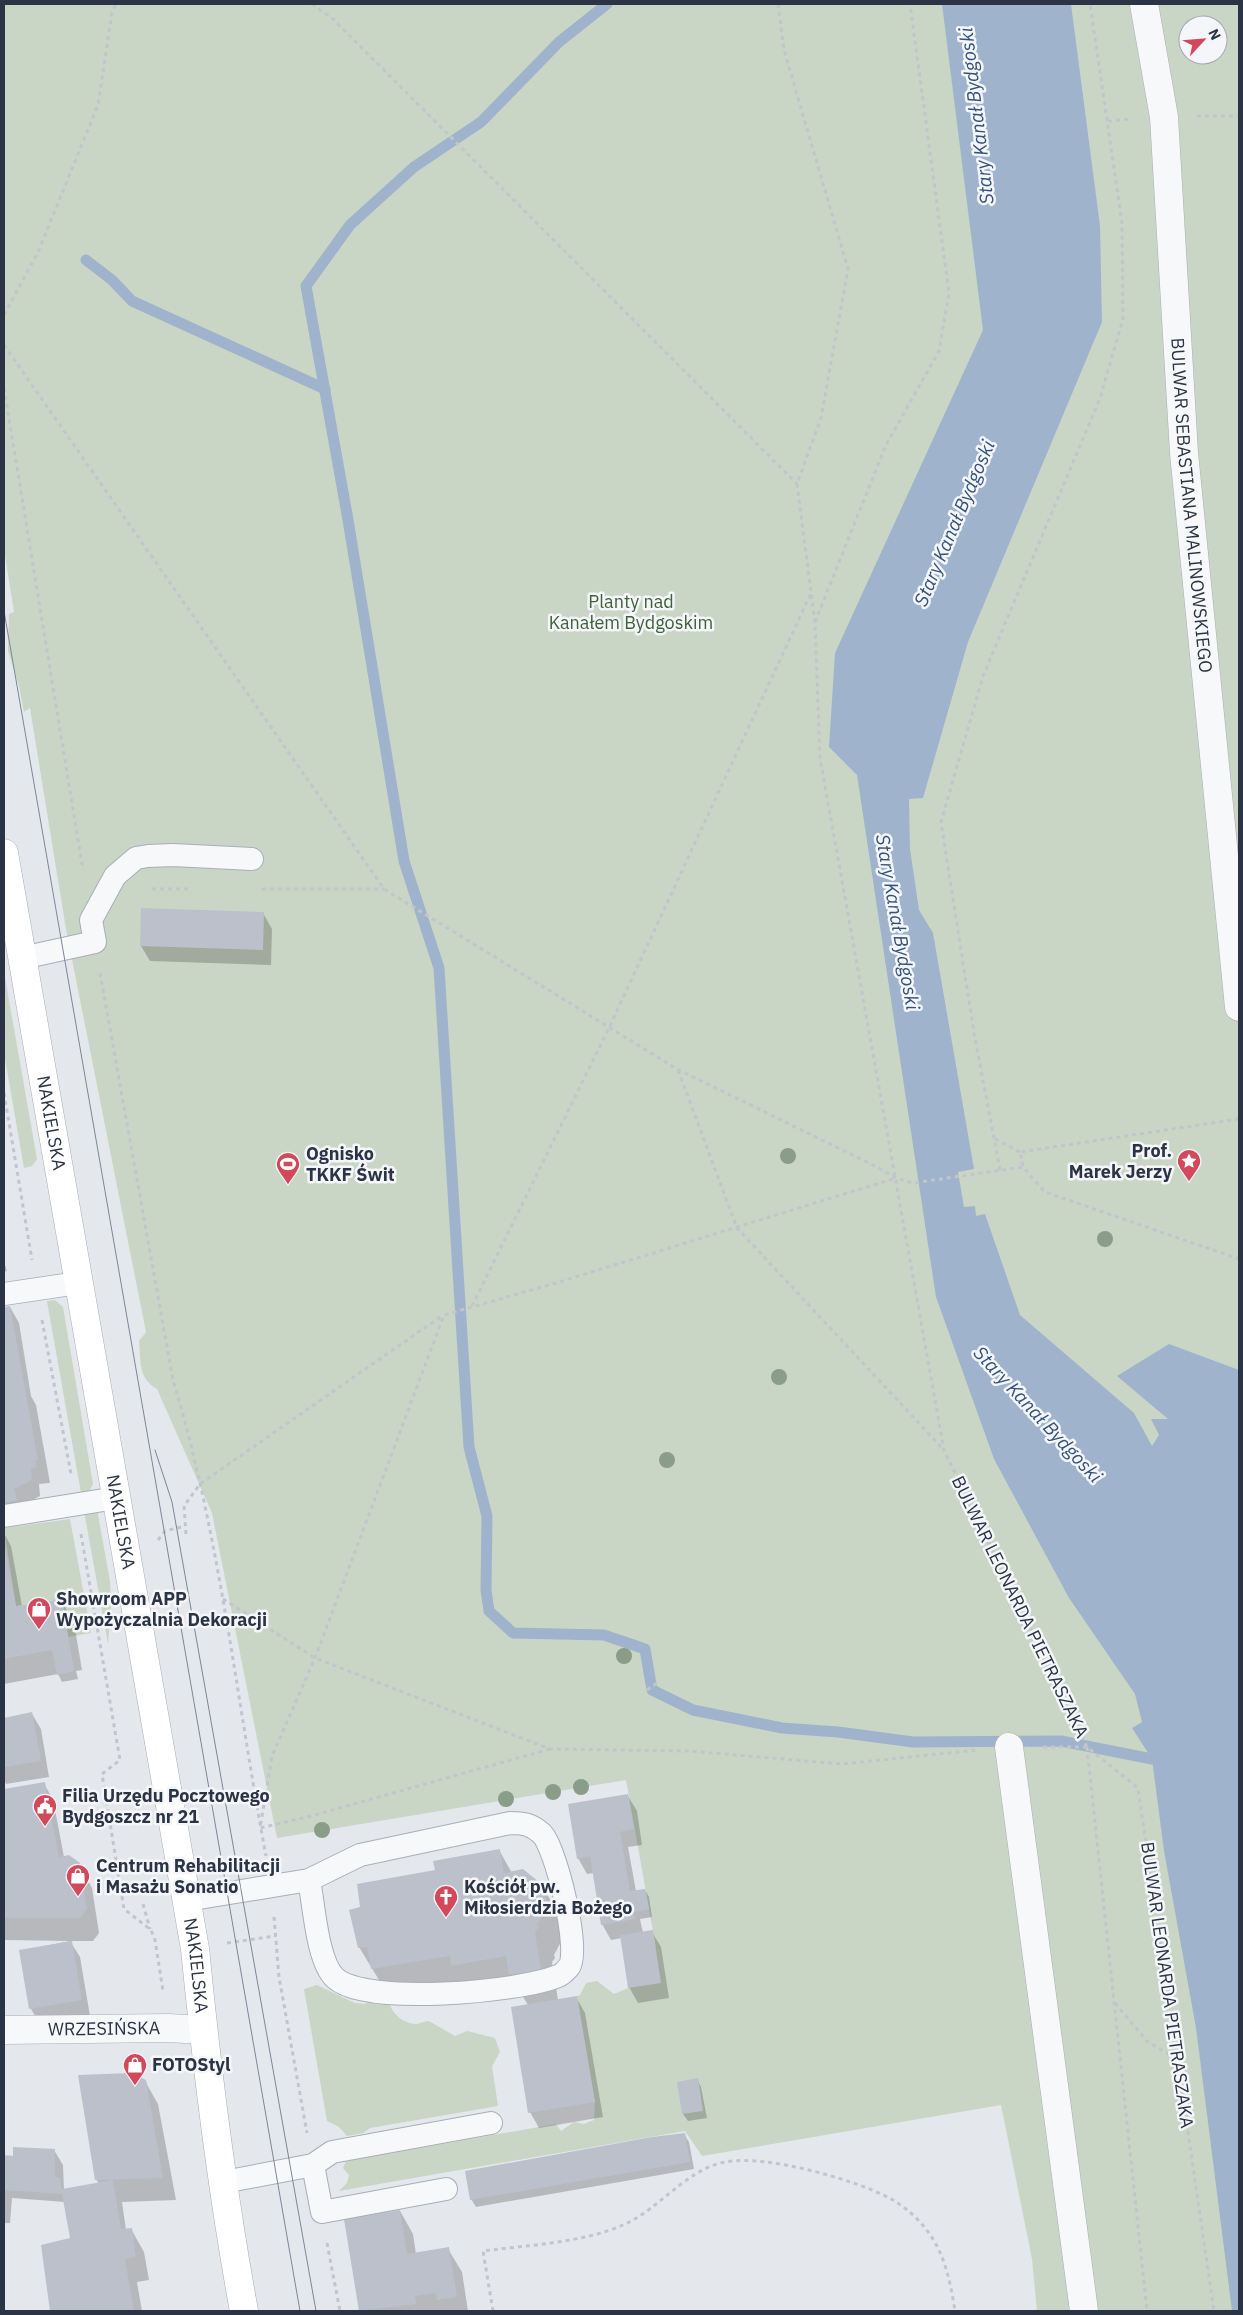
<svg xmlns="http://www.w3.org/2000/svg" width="1243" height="2315" font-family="'IBM Plex Sans',sans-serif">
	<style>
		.green { fill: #c9d6c5; fill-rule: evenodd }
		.water { fill: #9fb4cc }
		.shadow { fill: #0003 }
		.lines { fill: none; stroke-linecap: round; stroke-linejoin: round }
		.stream { stroke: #9fb4cc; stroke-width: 11 }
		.building { fill: #bbc0ca }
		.service-casing { stroke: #a9aeb7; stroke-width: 24 }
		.pedestrian-casing { stroke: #a9aeb7; stroke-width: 29 }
		.minor-casing { stroke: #a9aeb7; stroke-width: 29 }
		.secondary-casing { stroke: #a9aeb7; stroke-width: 29 }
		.path { stroke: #c2c5cb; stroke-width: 3; stroke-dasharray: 4 4; stroke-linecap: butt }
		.service { stroke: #f7f8fa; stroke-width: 22 }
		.pedestrian { stroke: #f7f8fa; stroke-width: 28 }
		.minor { stroke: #f7f8fa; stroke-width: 28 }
		.secondary { stroke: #fff; stroke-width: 28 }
		.tram { stroke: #7d8696; stroke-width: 1 }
		.tree { fill: #899d89 }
		.labels { text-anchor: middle; stroke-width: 5; stroke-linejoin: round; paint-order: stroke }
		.street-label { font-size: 18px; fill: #2b3445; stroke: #f4f6f9 }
		.park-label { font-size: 18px; fill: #3f6138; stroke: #f4f6f9 }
		.poi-label { font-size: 18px; font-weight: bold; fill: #2b3445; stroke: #f4f6f9; text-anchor: start }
		.water-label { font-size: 19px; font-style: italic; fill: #34527a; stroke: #f4f6f9 }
	</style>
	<rect width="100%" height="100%" fill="#e4e7ec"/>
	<g class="green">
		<path d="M4,4H1239V2311H1037L1032,2259L1001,2105L702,2156L685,2131L339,2191L347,2183L349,2175L343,2168L346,2161L556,2124L561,2131L574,2122L584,2124L594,2120L595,2102L577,1996L580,1995L586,1983L597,1981L614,1994L628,1988L656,1948L626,1780L277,1838L212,1513L157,1389C138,1378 141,1362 139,1341L146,1332L66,929L30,708L24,712L19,686L8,651L9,614L14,612L4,549ZM1188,25H1218V55H1188Z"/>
		<path d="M4,972L37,1159L32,1166L24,1168L4,1053Z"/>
		<path d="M55,1300L63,1307L93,1484L89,1492L81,1493L47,1301Z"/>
		<path d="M97,1509L110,1581L111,1607L108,1644L84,1511Z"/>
		<path d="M70,1519L91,1633L68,1637L61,1599L16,1606L4,1528Z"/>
		<path d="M317,1985L355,2003L364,2004L371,2001H389C391,2013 403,2024 417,2024C421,2023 425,2021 429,2021L455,2036L467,2031L495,2038L500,2052L492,2066L498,2106L370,2128L363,2133L347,2136L339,2127L327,2121L304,1989Z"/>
	</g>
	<path class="water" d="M942,4H1071L1100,226L1102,322L968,642L923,798L909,799L910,849L919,910L933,933L974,1169L958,1172L964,1207L975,1206L976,1216L985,1214L1020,1315L1134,1413L1152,1446L1159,1435L1151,1419H1168L1117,1376L1169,1344L1239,1370V2311H1232L1196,2028L1164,1851L1152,1759L1132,1728L1142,1722L1135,1694L1069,1598L994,1459L936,1297L857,775L829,747L835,653L983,330Z"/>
	<g class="shadow">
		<path d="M263,913L272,929L271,965L150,961L141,946Z"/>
		<path d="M4,1265H5L7,1271L4,1272Z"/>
		<path d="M10,1307L19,1323L31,1396L36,1405L50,1483L39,1484L40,1496L23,1505L4,1520V1308Z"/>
		<path d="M4,1533L11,1546L22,1606L61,1600L74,1623L82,1670L76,1671L78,1679L62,1682L58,1674L4,1684Z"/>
		<path d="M32,1714L41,1729L49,1777L6,1784L4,1779V1719Z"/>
		<path d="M44,1784L53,1799L64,1857L79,1864L92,1888L99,1933L93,1941H70L80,1957L90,2016L40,2024L31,2009L20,1951L70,1941L4,1940V1791Z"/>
		<path d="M628,1796L637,1811L642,1845L628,1847L636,1891L645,1890L649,1897L652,1917L640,1919L643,1933L652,1932L661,1947L669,1998L638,2003L629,1987L622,1938L611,1940L602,1924L594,1873L587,1874L578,1858Z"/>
		<path d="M499,1850L512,1873L543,1887L560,1917L563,1938L554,1955L555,1958L552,1962L558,2000L576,1997L585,2013L603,2117L539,2128L530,2112L528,2005L517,1987L390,1998L359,1947L362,1908L436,1871Z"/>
		<path d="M697,2079L701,2087L707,2118L688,2121L683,2114L678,2083Z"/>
		<path d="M145,2081L158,2104L176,2200L122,2202L126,2230L131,2229L144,2252L149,2280L137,2282L142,2311H51L42,2246L72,2240L65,2202L12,2198L10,2223H4V2157H14L54,2150L63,2165L64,2190L99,2184L96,2179Z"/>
		<path d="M684,2134L689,2142L694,2169L476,2207L471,2199Z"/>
		<path d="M400,2211L413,2234L416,2254L448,2249L462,2272L468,2311H360L345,2220Z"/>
	</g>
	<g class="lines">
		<g class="stream">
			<path d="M607,4L559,42L481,122L414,167L350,225L306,286L347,514L404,861L439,968L469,1447L487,1516L486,1590L489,1611L513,1633L604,1635L645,1649L652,1690L693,1710L782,1728L838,1732L913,1742L1061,1741L1152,1759"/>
			<path d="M86,260L112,280L132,301L325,389"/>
		</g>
	</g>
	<g class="building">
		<path d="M141,908L264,912L263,950L140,946Z"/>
		<path d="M10,1306L38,1460H35L37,1467L31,1468L32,1480L14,1489L17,1500L4,1503V1307Z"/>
		<path d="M4,1541L16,1606L62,1599L74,1671L57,1675L52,1650L4,1659Z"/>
		<path d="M32,1712L41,1761L4,1767V1718Z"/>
		<path d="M45,1782L59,1857L69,1855L80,1863L87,1909L80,1918H4V1789Z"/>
		<path d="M628,1794L634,1829L620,1832L630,1891L645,1889L649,1909L633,1912L635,1919L601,1925L590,1856L577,1859L568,1804Z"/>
		<path d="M500,1849L504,1873L523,1869L544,1886L547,1908L537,1925L539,1927L535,1932L541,1970L509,1975L506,1956L451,1966L450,1956L371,1969L367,1947L358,1948L349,1910L360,1907L357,1884L435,1870L433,1861Z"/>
		<path d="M653,1930L661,1983L628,1988L620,1935Z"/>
		<path d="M72,1941L82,2000L29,2009L19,1950Z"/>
		<path d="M577,1996L595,2102L528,2113L511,2007Z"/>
		<path d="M131,2073L146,2080L163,2178L95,2180L78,2075Z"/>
		<path d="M698,2078L703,2111L682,2114L677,2082Z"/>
		<path d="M685,2133L690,2162L470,2200L465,2171L652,2137Z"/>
		<path d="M13,2147L55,2149V2177L60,2178L62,2189L113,2180L121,2229L132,2228L136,2257L125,2259L134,2311H50L41,2245L70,2238L62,2194L4,2190V2155L13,2156Z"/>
		<path d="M400,2210L407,2254L449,2247L457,2297L437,2300L436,2293L415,2296L416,2304L359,2311L344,2219Z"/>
	</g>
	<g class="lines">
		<g class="service-casing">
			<g id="service">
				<path d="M22,958L95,942L91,920L115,876L136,858L148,856L173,855L252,859"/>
				<path d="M4,1294L78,1283"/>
				<path d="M4,1516L116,1498"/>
				<path d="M187,1900L309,1880L360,1855L510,1823C523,1823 531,1824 541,1833C556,1846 581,1952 569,1967C566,1970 562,1975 558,1976C520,1992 366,2006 335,1978C317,1961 314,1905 309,1880"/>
				<path d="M313,2165L322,2212L446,2189"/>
				<path d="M224,2182L313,2165L332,2152L491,2123"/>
			</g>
		</g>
		<g class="pedestrian-casing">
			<g id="pedestrian">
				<path id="s1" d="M1144,4L1164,117L1184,453L1239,1007"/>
			</g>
		</g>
		<g class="minor-casing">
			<g id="minor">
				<path d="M1009,1747L1084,2311"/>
				<path id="s2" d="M4,2030L168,2028L203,2030"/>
			</g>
		</g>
		<g class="secondary-casing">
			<g id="secondary">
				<path id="s3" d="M4,853L195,1949C207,2070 222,2192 244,2311"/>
			</g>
		</g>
		<g class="path">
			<path d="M312,4L333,19L797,484"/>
			<path d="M778,4L784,50L848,269L821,418L797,484L815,623L820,758L944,1450L1087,1747L1138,1788L1214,2311"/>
			<path d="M1197,116H1239"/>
			<path d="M1108,121L1131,119"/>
			<path d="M4,315L38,252L98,105L112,13L116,4"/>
			<path d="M4,345L384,889L677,1069L875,1166L896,1178L913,1183L1023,1167"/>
			<path d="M4,388L83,870"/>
			<path d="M815,622L886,445L939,351L949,293L910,4"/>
			<path d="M152,889H191"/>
			<path d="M262,889H384"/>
			<path d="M100,973L173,1380C220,1535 236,1697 266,1856"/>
			<path d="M678,1070L737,1228L943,1449"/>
			<path d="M4,1093L32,1260"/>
			<path d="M1239,1119L1020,1152L1023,1167L1045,1192L1239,1259"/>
			<path d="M995,1139L1020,1152"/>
			<path d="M1000,1170L974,1033L941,822L983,676L1100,398L1123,319L1122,223L1090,4"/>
			<path d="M472,1306L609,1028L811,593"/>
			<path d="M42,1320L71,1474"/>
			<path d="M81,1534L120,1760L102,1774L124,1909L151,1930L155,1940L163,1991"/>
			<path d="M186,1534L184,1506L200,1484L443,1315"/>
			<path d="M158,1540L165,1531L185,1526"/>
			<path d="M223,1599L315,1658L550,1749L689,1751L842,1764L977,1750"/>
			<path d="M647,1690L657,1683"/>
			<path d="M1043,1747H1087"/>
			<path d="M1087,1747L1147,2311"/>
			<path d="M550,1749L311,1816L260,1828L272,1756L315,1658L444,1315L556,1283L896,1178"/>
			<path d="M143,1904L150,1929"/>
			<path d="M274,1917L279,1977L307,2133"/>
			<path d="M227,1943L275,1936"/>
			<path d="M1115,2003L1147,2041L1178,2060"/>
			<path d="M327,2243L340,2311"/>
			<path d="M493,2311L483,2251C528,2245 582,2243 623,2225C660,2209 685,2170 725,2162C765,2154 858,2180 893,2200C908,2209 922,2222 931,2236C946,2258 951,2286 955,2311"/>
		</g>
		<use href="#service" class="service"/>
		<use href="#pedestrian" class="pedestrian"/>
		<use href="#minor" class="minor"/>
		<use href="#secondary" class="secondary"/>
		<g class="tram">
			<path d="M4,611L300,2311"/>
			<path d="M155,1450L172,1502L316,2311"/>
		</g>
	</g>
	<g class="tree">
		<circle cx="788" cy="1156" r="8"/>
		<circle cx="1105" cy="1239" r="8"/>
		<circle cx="779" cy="1377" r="8"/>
		<circle cx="667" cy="1460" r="8"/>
		<circle cx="624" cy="1656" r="8"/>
		<circle cx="581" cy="1787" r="8"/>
		<circle cx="553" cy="1792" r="8"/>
		<circle cx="506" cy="1799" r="8"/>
		<circle cx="322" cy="1830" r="8"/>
	</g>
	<defs>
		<g id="sight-pin" transform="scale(1.25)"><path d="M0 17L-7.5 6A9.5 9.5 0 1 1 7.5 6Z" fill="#d1495b" stroke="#f4f6f9"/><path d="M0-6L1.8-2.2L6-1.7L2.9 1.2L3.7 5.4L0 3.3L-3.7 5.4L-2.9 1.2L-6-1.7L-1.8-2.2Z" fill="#fff"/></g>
		<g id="stadium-pin" transform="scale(1.25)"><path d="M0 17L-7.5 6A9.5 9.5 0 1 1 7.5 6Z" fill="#d1495b" stroke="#f4f6f9"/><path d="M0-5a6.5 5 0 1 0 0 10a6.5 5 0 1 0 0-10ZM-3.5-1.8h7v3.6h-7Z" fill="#fff"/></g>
		<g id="shop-pin" transform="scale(1.25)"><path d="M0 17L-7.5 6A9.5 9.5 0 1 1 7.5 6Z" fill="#d1495b" stroke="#f4f6f9"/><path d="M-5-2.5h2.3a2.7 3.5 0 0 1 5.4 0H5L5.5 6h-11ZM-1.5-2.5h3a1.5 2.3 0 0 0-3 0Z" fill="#fff"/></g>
		<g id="civic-pin" transform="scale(1.25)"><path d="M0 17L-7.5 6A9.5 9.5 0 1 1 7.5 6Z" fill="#d1495b" stroke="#f4f6f9"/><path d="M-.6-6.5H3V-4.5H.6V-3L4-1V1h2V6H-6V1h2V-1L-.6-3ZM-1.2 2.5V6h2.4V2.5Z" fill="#fff"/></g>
		<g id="church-pin" transform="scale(1.25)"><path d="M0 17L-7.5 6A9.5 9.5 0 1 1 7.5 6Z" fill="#d1495b" stroke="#f4f6f9"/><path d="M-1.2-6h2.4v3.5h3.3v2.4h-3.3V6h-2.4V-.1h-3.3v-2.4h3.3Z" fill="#fff"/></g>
	</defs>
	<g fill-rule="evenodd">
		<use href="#sight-pin" x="1189" y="1161"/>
		<use href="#stadium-pin" x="288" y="1164"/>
		<use href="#shop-pin" x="39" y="1609"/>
		<use href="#civic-pin" x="45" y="1806"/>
		<use href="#shop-pin" x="78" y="1876"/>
		<use href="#church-pin" x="446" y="1897"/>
		<use href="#shop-pin" x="135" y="2065"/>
	</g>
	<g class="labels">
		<g class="street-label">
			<text dy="6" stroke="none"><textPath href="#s1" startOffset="504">BULWAR SEBASTIANA MALINOWSKIEGO</textPath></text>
			<text dy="6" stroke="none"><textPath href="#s3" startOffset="274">NAKIELSKA</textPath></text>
			<text dy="6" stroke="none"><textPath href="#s3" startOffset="679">NAKIELSKA</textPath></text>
			<text transform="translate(1020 1607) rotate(64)" y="6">BULWAR LEONARDA PIETRASZAKA</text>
			<text dy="6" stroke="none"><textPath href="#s3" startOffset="1129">NAKIELSKA</textPath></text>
			<text transform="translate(1167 1985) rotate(82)" y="6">BULWAR LEONARDA PIETRASZAKA</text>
			<text dy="6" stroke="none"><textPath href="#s2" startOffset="100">WRZESIŃSKA</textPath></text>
		</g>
		<g class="park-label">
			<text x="631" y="608">Planty nad<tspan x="631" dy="21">Kanałem Bydgoskim</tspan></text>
		</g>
		<g class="poi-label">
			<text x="1172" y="1157" text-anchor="end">Prof.<tspan x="1172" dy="21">Marek Jerzy</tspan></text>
			<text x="306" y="1160">Ognisko<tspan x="306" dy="21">TKKF Świt</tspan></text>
			<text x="56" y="1605">Showroom APP<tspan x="56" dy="21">Wypożyczalnia Dekoracji</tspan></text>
			<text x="62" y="1802">Filia Urzędu Pocztowego<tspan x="62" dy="21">Bydgoszcz nr 21</tspan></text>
			<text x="96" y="1872">Centrum Rehabilitacji<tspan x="96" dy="21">i Masażu Sonatio</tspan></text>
			<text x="464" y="1893">Kościół pw.<tspan x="464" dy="21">Miłosierdzia Bożego</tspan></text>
			<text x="152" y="2071">FOTOStyl</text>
		</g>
		<g class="water-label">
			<text transform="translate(976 116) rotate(-97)" y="7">Stary Kanał Bydgoski</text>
			<text transform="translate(954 523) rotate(-67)" y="7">Stary Kanał Bydgoski</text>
			<text transform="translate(898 922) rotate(80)" y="7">Stary Kanał Bydgoski</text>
			<text transform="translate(1038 1414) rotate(47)" y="7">Stary Kanał Bydgoski</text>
		</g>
	</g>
	<rect width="1243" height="2315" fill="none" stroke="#2b3445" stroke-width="10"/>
	<g transform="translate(1203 40) rotate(64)"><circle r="24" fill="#f4f6f9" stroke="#a4a8b1"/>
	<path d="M0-4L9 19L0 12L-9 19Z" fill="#d1495b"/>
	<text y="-8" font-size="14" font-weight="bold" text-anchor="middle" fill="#2b3445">N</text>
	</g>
</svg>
